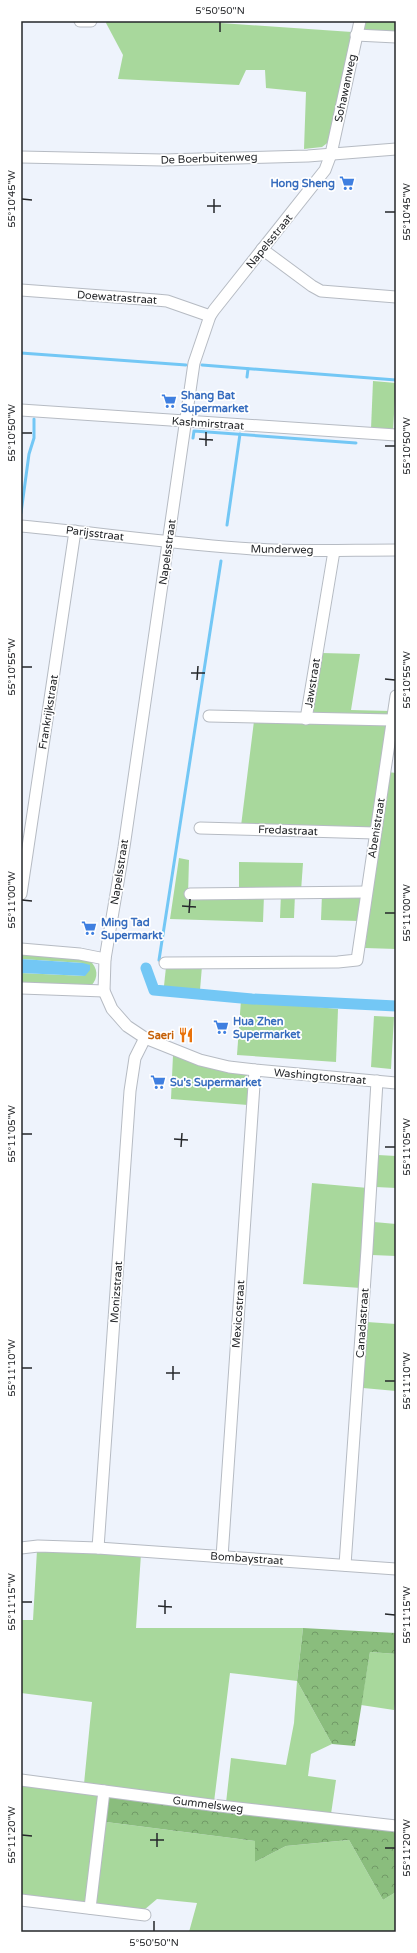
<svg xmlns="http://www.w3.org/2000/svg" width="417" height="1953" font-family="'Varela Round',sans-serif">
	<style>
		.green { fill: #a8d89c }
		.forest { fill: url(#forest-crowns) }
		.water { fill: #73c7f5 }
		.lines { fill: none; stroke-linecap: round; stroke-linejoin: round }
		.stream { stroke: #73c7f5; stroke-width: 3 }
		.canal { stroke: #73c7f5; stroke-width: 11 }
		.minor-casing { stroke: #b6bbc3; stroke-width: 13 }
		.minor { stroke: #fff; stroke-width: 11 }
		.ticks { fill: none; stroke: #25272a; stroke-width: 1.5 }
		.labels { text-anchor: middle; stroke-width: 3.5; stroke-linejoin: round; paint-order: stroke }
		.street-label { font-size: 11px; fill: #25272a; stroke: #fff }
		.shop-label { font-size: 11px; font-weight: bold; fill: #366cbe; stroke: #fff; text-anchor: start }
		.food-label { font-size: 11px; font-weight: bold; fill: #c56008; stroke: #fff; text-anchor: end }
		.neatline { fill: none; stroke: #25272a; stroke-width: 1.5 }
		.ticks-label { font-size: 10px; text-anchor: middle; fill: #25272a }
	</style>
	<defs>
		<pattern id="forest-crowns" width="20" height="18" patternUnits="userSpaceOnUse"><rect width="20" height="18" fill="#8abd7d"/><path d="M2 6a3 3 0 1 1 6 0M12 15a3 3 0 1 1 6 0" fill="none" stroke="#719a67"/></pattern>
	</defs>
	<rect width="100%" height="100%" fill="#eef3fc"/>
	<g class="green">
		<path d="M107,21H192L352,32L330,141L322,147L304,149L306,92L266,88L265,70H246L239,85L118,79L123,55L106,23Z"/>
		<path d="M362,21H396V34L364,31Z"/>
		<path d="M373,381L396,383L393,430L371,429Z"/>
		<path d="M322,653L360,654L351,710L391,711L374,826L370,829L241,826L254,721L311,722Z"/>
		<path d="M388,772L396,773V949L365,948Z"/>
		<path d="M179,858L189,860L188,895H264L263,922L170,919Z"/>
		<path d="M239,862L303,863L301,891H239Z"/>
		<path d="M281,893L295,894L294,918H280Z"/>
		<path d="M363,893L360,921L321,920L322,894Z"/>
		<path d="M21,953L89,960C98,967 99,978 91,986L21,985V973L85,976L83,963L21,959Z"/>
		<path d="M202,966L200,990L164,986L166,967Z"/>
		<path d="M241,1000L338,1009L336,1062L237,1055Z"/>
		<path d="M374,1016L394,1017L391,1069L371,1067Z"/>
		<path d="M173,1055L199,1065L245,1073C253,1082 249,1094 248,1105L171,1099Z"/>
		<path d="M378,1155L396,1156V1188L376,1187Z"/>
		<path d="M312,1183L368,1188L361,1288L303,1284Z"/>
		<path d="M374,1222L396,1224V1256L372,1255Z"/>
		<path d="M367,1322L396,1324V1391L363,1388Z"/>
		<path d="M37,1550L141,1554L136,1628H303L297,1681L230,1673L214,1802L84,1784L92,1702L21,1693V1620H33Z"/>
		<path d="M370,1652L396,1654V1697L394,1710L361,1705Z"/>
		<path d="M297,1681L332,1744L311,1754L308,1776L336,1780L331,1814L226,1803L231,1758L286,1765L294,1723Z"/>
		<path d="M21,1785L98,1794L90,1898L80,1904L21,1897Z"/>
		<path d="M106,1822L255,1841V1862L286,1846L349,1840L383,1900L396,1892V1932H189L197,1903L157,1899L144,1910L96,1904Z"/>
	</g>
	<g class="forest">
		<path d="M303,1628L396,1633V1654L370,1652L355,1746L332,1744L297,1681Z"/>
		<path d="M108,1796L396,1831V1892L383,1900L349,1840L286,1846L255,1862V1841L106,1822Z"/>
	</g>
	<path class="water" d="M21,959L83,963L90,965V970L85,976L21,973Z"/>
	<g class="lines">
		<g class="stream">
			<path d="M21,353L186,365"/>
			<path d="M202,365L396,380"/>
			<path d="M247,377L248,369"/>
			<path d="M193,438L194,431L356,443"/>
			<path d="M21,513L29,454L34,438V419"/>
			<path d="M227,525L240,434"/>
			<path d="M159,960L221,561"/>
		</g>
		<path class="canal" d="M146,968L154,990L252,999L396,1006"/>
		<g class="minor-casing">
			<g id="minor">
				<path d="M80,21H91"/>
				<path d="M360,21L331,154L325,170L214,310L210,316L194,363L124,847L105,959L104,991L112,1009L127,1026L145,1038L200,1060L229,1067L255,1070L396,1083"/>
				<path d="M356,35L396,37"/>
				<path d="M21,157L163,160L308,156L396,149"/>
				<path d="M262,249L312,286L321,291L396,297"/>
				<path d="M21,290L156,300L167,301L210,316"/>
				<path d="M21,410L396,435"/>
				<path d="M21,526C99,533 176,544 253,549C301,552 349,550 396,550"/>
				<path d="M209,716L392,720"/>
				<path d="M306,719L334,551"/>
				<path d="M200,828L375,833"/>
				<path d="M21,894L75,531"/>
				<path d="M190,894L366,892"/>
				<path d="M21,949L80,954L105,959"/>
				<path d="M165,963L338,962L357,960L396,696"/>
				<path d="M21,988L104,991"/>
				<path d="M21,1548L38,1546L98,1548L396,1569"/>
				<path d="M98,1548L130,1091L135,1058L145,1038"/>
				<path d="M222,1557L255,1070"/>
				<path d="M345,1565L367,1249L377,1081"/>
				<path d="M21,1780L211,1805L396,1826"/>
				<path d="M21,1900L145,1915"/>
				<path d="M90,1908L104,1791"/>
			</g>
		</g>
		<use href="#minor" class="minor"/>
	</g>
	<path class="ticks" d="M220,32V22M22,199L32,200M207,206H221M385,212H395M214,213V199M22,433H32M199,439L213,440M206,446V432M385,446H395M22,667H32M191,673H205M385,679L395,680M197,680L198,666M22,900L32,901M182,906L196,907M189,913L190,899M385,913H395M22,1134H32M174,1139L188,1140M181,1147L182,1133M385,1147H395M22,1368H32M166,1373H180M173,1380V1366M385,1381H395M22,1602H32M158,1606L172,1607M165,1614V1600M385,1614L395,1615M22,1835L32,1836M150,1840H164M157,1847V1833M385,1848H395M154,1931V1921"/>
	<defs>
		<g id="supermarket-bare" transform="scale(1.2)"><path d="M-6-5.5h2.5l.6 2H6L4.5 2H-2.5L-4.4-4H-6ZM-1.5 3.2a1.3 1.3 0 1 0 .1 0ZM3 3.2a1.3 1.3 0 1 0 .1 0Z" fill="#3f7fe0" stroke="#fff" stroke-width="2.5" paint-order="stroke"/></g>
		<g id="restaurant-bare" transform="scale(1.2)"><path d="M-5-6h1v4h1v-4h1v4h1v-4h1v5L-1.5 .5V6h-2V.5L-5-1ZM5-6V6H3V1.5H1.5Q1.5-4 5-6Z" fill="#e8710a" stroke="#fff" stroke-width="2.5" paint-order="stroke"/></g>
	</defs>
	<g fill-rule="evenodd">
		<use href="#supermarket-bare" x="347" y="183"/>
		<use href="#supermarket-bare" x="169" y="401"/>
		<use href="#supermarket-bare" x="89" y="928"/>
		<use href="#supermarket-bare" x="221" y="1027"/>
		<use href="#restaurant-bare" x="186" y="1035"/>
		<use href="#supermarket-bare" x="158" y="1082"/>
	</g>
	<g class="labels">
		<g class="street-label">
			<text transform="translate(345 88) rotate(-78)" y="4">Sohawanweg</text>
			<text transform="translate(209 158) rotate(-2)" y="4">De Boerbuitenweg</text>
			<text transform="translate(269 241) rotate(-51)" y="4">Napelsstraat</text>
			<text transform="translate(117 297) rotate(4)" y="4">Doewatrastraat</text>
			<text transform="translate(208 423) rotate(4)" y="4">Kashmirstraat</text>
			<text transform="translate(95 533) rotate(7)" y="4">Parijsstraat</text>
			<text transform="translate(282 549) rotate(1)" y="4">Munderweg</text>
			<text transform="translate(167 552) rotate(-82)" y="4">Napelsstraat</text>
			<text transform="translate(312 683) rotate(-81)" y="4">Jawstraat</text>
			<text transform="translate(48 712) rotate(-81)" y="4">Frankrijkstraat</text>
			<text transform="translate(376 828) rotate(-81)" y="4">Abenistraat</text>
			<text transform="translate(288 830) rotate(2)" y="4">Fredastraat</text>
			<text transform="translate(119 872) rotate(-81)" y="4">Napelsstraat</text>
			<text transform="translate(320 1076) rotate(5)" y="4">Washingtonstraat</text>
			<text transform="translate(116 1292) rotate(-86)" y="4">Monizstraat</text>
			<text transform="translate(238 1314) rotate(-86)" y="4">Mexicostraat</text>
			<text transform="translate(362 1323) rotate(-86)" y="4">Canadastraat</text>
			<text transform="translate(247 1558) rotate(4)" y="4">Bombaystraat</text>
			<text transform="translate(208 1804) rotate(7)" y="4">Gummelsweg</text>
		</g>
		<g class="shop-label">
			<text x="335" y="187" text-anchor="end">Hong Sheng</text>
			<text x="181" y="399">Shang Bat<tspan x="181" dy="13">Supermarket</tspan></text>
			<text x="101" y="926">Ming Tad<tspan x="101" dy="13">Supermarkt</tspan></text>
			<text x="233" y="1025">Hua Zhen<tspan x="233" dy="13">Supermarket</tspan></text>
			<text x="170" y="1086">Su's Supermarket</text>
		</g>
		<g class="food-label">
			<text x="174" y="1039">Saeri</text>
		</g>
	</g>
	<rect width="417" height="1953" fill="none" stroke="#ffffff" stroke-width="44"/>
	<rect x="22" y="22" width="373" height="1909" class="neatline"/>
	<g class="ticks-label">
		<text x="220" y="14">5°50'50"N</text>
		<text transform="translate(11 199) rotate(-90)" y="4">55°10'45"W</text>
		<text transform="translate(406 212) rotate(-90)" y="4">55°10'45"W</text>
		<text transform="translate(11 433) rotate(-90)" y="4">55°10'50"W</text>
		<text transform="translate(406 446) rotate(-90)" y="4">55°10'50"W</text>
		<text transform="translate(11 667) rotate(-90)" y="4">55°10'55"W</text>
		<text transform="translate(406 680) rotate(-90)" y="4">55°10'55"W</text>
		<text transform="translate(11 900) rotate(-90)" y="4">55°11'00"W</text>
		<text transform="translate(406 913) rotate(-90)" y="4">55°11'00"W</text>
		<text transform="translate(11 1134) rotate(-90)" y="4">55°11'05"W</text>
		<text transform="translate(406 1147) rotate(-90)" y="4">55°11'05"W</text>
		<text transform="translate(11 1368) rotate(-90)" y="4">55°11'10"W</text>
		<text transform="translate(406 1381) rotate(-90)" y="4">55°11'10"W</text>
		<text transform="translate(11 1602) rotate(-90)" y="4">55°11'15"W</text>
		<text transform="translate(406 1615) rotate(-90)" y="4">55°11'15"W</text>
		<text transform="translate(11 1835) rotate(-90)" y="4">55°11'20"W</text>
		<text transform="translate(406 1848) rotate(-90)" y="4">55°11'20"W</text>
		<text x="154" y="1946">5°50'50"N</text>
	</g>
</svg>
